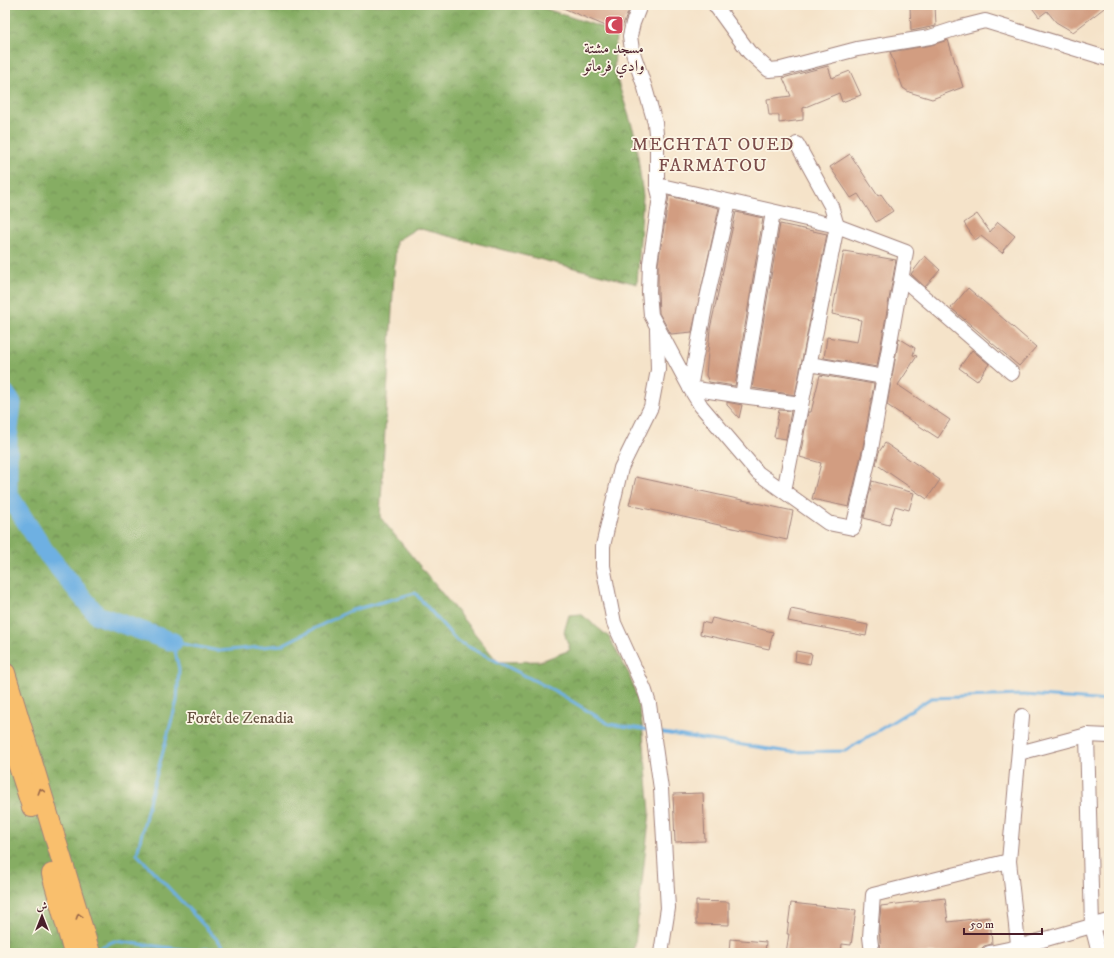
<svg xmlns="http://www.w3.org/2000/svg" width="1114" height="958" font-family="'IM FELL DW Pica',Amiri,serif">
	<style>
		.forest { fill: url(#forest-crowns); stroke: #686647 }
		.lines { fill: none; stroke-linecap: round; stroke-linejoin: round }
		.stream { stroke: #6eb0e2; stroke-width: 3 }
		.river { stroke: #6eb0e2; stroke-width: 19 }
		.building { fill: #d29d81 }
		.minor-casing { stroke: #a0817a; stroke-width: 16 }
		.highway-casing { stroke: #a0817a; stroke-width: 22 }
		.minor { stroke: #fff; stroke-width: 14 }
		.highway { stroke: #f9bf6d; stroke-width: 20 }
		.oneway { stroke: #996749 }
		.labels { text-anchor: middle; stroke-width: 3.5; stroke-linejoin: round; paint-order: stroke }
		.poi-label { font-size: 16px; fill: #4a1f2b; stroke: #fcf5e5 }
		.park-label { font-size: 16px; fill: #665240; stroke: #fcf5e5 }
		.quarter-label { font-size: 18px; letter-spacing: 1px; fill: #7a4b49; stroke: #fcf5e5 }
	</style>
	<defs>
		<pattern id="forest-crowns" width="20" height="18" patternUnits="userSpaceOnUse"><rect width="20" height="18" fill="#86ad63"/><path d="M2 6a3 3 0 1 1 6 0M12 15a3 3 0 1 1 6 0" fill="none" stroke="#708c52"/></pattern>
	</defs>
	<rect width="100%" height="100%" fill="#fcf5e5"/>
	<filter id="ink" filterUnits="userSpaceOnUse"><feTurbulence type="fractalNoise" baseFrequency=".025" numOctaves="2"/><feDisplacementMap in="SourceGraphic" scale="8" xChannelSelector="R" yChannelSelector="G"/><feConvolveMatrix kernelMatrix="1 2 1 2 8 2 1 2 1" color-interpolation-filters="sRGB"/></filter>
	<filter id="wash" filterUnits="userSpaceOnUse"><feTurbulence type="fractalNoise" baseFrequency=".012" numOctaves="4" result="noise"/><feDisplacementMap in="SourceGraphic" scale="16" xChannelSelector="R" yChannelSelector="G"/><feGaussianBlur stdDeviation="0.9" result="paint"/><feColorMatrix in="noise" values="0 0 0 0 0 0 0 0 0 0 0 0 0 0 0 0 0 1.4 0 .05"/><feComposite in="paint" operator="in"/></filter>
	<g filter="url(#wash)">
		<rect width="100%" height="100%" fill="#f5e3c9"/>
		<path class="forest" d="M5,5H534L616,32L614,70L635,135L643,196L637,284L417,228L396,241L380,517L498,662L541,661L570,650L564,632L569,615L581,614L609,637L629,674L637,698L642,723L650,812L634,953H5Z"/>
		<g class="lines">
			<g class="stream">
				<path d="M656,732L790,752L845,751L931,698L1024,695L1109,701"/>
				<path d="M97,949L114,941L188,950L225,948"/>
				<path d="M235,953L225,948L137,854L150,798L177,701L179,669L173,642L219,651L282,645L349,611L415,593L457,641L557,692L609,724L649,730"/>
			</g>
			<path class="river" d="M5,393L12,403L8,438V494L44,550L97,615L173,642"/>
		</g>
		<g id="blocks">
			<g class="building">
				<path d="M556,5H631L620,32Z"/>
				<path d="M910,5H935L936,26L911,31Z"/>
				<path d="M1030,5H1108L1073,32L1056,22L1047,11L1039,17Z"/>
				<path d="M948,40L963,87L932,99L909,92L903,88L890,52L931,45Z"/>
				<path d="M828,66L832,78L850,71L861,95L842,102L839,93L803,108V120L779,123V115H769L767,99L791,96L783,78Z"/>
				<path d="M850,154L878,196L881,194L893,211L876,222L858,194L851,198L830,167Z"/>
				<path d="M669,196L719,208L692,332L671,334L659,313L658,292V264Z"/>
				<path d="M736,212L763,218L735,386L709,382L706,375L710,329Z"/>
				<path d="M977,214L990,232L998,222L1015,236L1003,250L1004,251L1002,253L981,236L975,240L964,223Z"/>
				<path d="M780,224L827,234L795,395L752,388Z"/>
				<path d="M844,251L896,260L877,367L824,358L827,337L857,342L861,320L832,314Z"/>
				<path d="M925,256L940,270L925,287L911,274Z"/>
				<path d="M968,288L1036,347L1019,366L951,308Z"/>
				<path d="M899,338L915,348L913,355L917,356L898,385L950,420L938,438L887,405Z"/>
				<path d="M972,350L989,364L977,381L959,368Z"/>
				<path d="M820,375L874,384L863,447L849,507L812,499L821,463L800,457L808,412H811Z"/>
				<path d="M727,402L742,405L739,418L727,405Z"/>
				<path d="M779,410L791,411L786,439L774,437Z"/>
				<path d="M885,443L940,480L927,499L876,464L879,452Z"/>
				<path d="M636,477L793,511L787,540L629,505Z"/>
				<path d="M872,481L914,493L909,510L895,506L889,525L864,518Z"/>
				<path d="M791,609L868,625L866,636L788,621Z"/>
				<path d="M712,618L773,632L769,649L700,634L702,622L710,624Z"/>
				<path d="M796,651L812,654L810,664L795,661Z"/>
				<path d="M703,793L705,841L675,842L673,794Z"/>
				<path d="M945,898L948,922L990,917L992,944L984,946L981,949L966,953H881L879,927L881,906Z"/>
				<path d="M696,901L729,902V925L696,924Z"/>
				<path d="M791,903L856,910L851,945L842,944L841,953H786L789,934H787Z"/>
				<path d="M1109,932V953H1107L1103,934Z"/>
				<path d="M730,939L766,942L765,953H729Z"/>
			</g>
		</g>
	</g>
	<g filter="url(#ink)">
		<use href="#blocks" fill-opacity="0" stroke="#a0817a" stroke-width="1"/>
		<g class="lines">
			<g class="minor-casing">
				<g id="minor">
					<path d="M640,5L633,23L630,36L632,50L645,88L655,123L657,145V185L660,197L650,263L649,292L651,315L690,388L701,406L758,473L828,523L853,528L871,449L906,252L837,226L657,185"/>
					<path d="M715,5L749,52L769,70L781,69L857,49L930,37L961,27L985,21L1109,59"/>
					<path d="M729,202L705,307L690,388L742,396"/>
					<path d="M773,212L742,396L801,404"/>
					<path d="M902,278L1012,373"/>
					<path d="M657,329L658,370L651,407L621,468L603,546V566L614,623L645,691L649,704L661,789L668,908L661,953"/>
					<path d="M809,364L884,377"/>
					<path d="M784,491L837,226L831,206L797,144"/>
					<path d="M1087,735L1092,926L1099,953"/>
					<path d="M1019,753L1087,735L1109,736"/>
					<path d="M872,953L870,937L873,895L1009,861"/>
					<path d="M989,953L1018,947L1109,921"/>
					<path d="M1019,953L1009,861L1022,716"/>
				</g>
			</g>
			<g class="highway-casing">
				<g id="highway">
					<path d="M5,673L90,953"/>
					<path d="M5,723L32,807"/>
					<path d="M52,874L74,953"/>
				</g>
			</g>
			<use href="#minor" class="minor"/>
			<use href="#highway" class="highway"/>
		</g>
		<defs><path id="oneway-chevron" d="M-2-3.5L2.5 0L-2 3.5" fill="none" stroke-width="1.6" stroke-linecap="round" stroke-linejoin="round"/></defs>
		<g class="oneway">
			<use href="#oneway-chevron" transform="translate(41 791) rotate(-107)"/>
			<use href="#oneway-chevron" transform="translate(79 916) rotate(-107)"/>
		</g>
	</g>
	<defs>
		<g id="mosque-square" transform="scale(1)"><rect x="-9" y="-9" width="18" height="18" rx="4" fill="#d1495b" stroke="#fcf5e5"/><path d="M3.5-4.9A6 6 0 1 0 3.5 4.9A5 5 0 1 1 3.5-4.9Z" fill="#fff"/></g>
	</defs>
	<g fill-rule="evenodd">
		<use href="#mosque-square" x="614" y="25"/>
	</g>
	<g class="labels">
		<g class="poi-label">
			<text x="614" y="53">مسجد مشتة<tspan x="614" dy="18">وادي فرماتو</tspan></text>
		</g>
		<g class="park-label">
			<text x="240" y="723">Forêt de Zenadia</text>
		</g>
		<g class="quarter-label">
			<text x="713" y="150">MECHTAT OUED<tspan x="713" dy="21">FARMATOU</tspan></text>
		</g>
	</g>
	<rect width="1114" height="958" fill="none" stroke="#fcf5e5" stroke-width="20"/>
	<g transform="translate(42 916)" stroke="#fcf5e5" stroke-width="3" paint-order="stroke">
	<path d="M0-3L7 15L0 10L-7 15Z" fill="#4a1f2b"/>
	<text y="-6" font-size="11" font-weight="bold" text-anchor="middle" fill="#4a1f2b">ش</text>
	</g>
	<path d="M964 928v6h78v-6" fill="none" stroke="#4a1f2b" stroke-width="2"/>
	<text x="970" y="928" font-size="12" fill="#4a1f2b" stroke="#fcf5e5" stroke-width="3" paint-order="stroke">50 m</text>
</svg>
